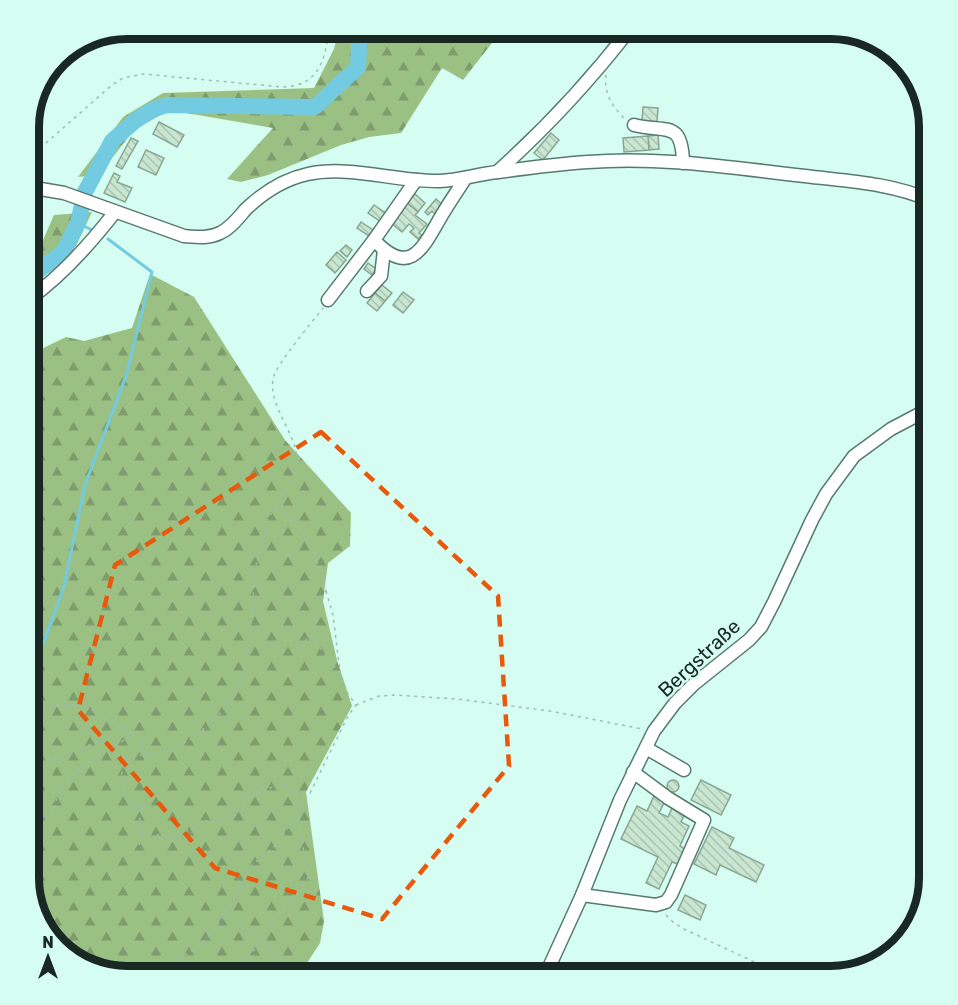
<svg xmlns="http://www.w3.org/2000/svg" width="958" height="1005" font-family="Rubik,sans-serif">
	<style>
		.forest { fill: url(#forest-firs) }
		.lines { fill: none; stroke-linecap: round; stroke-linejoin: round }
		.stream { stroke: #72cbe1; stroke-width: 3 }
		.river { stroke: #72cbe1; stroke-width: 16 }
		.building { fill: url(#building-back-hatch); stroke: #89a692; stroke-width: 1.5 }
		.minor-casing { stroke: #577a70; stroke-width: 15 }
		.path { stroke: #9cbcb2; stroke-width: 1.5; stroke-dasharray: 3 4.5; stroke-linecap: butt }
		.minor { stroke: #fff; stroke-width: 12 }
		.marked { fill: none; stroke: #e8590c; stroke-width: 4.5; stroke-dasharray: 12 8; stroke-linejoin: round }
		.labels { text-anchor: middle; stroke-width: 5; stroke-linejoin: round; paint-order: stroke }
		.street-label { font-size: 20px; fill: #1a2824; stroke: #d6fdf1 }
		.rim { fill: none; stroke: #1a2824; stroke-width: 8 }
	</style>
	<defs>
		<pattern id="forest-firs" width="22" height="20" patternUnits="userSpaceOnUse" patternTransform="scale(1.5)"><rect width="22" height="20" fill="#9bc084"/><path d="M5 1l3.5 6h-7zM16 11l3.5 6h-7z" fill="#7e9c6c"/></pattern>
		<pattern id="building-back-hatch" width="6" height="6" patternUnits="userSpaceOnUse" patternTransform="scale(1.5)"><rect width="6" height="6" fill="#c8e6d1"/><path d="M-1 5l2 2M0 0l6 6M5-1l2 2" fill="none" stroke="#abc5b3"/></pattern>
	</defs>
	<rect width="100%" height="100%" fill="#d6fdf1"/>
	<g class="forest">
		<path d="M339,29H503L463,80L442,68L401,133L369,137L341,145L268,175L241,182L227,179L273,128L169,110L133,131L99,175L78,177L123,117L163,93L314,88L334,49Z"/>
		<path d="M92,212L76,246L29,286V256L40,247L54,215Z"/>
		<path d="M150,274L194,297L285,440L351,513L350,546L328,563L323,601L337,660L352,706L306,792L324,921L320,943L307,963L294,976H127L84,966L53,943L29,878V625L31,619L29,616V355L66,337L84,341L132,328Z"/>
	</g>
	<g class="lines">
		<g class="stream">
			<path d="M78,223L92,230"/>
			<path d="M29,678L33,672L64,586L85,485L126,376L152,272L108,239"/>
		</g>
		<path class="river" d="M29,278L63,252L78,223L85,192L112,141L136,120L152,110L167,105L315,107L358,67L359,44L356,29"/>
	</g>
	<g class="building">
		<path d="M643,107L658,108L657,122L642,121Z"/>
		<path d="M159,122L184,135L177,147L153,134Z"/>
		<path d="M551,133L559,140L543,160L534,153Z"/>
		<path d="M658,135L659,149L649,150L648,136Z"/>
		<path d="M648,136L649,150L624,152L623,138Z"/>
		<path d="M131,138L138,141L122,169L116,166Z"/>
		<path d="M146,150L164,158L156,175L138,167Z"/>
		<path d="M114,173L120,176L117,182L132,188L125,202L104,193Z"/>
		<path d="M415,194L425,203L418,212L407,203Z"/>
		<path d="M436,199L443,205L435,214L432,211L428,215L425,212Z"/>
		<path d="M407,203L418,212L415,215L427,224L419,233L422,235L418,239L410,232L414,228L409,224L402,232L391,223Z"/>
		<path d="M374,205L387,214L381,222L368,213Z"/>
		<path d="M361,222L373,230L369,236L357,228Z"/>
		<path d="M346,245L352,250L347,257L340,251Z"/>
		<path d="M337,252L346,260L335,273L326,265Z"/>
		<path d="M368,263L376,269L372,275L364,269Z"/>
		<path d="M382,285L392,293L385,301L375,293Z"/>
		<path d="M403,292L414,300L403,313L393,305Z"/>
		<path d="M375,293L385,301L377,311L367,303Z"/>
		<path d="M701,780L731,795L721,815L691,800Z"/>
		<circle cx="673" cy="786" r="6"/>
		<path d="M654,796L665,801L659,813L668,817L673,806L686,812L681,822L689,826L680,846L685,849L678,864L672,862L659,889L646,883L658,857L621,839L637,806L647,811Z"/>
		<path d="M712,827L734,838L729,848L764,865L756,882L720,865L716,875L694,864Z"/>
		<path d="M685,895L706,905L700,920L678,910Z"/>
	</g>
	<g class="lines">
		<g class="minor-casing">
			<g id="minor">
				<path d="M634,125C666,133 682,119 683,163"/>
				<path d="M497,172C544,130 592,78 630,29"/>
				<path d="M29,187L64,193L184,236C196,237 208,239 220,233C231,228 238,218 246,209C264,192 284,179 308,174C351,165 396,182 440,181C460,180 478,174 498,172C527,168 558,164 588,162C660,156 733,168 805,176C845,181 892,183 929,200"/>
				<path d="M374,240C408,276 421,252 439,220C447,206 456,193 465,179"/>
				<path d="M367,291L381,276L384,250"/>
				<path d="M29,299C62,276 90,244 115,212"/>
				<path d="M328,300L374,240L416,180"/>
				<path d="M646,748L684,770"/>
				<path d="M582,895L656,905L666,902L671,895L704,820L668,798L633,772"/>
				<path d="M545,976L582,895L620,800L654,731L675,703L694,684L749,640L761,627L774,602L812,520L826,494L854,456L891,429L929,409"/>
			</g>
		</g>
		<g class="path">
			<path d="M606,75C604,93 611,105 624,118"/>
			<path d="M29,158L112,85L123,78L143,74L282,87C320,86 324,60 330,29"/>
			<path d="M276,509C307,527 316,558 326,590C317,610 313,631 301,648"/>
			<path d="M326,591L333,615L340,672"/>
			<path d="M356,705L379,696L395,695L457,699L550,711L642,729"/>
			<path d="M29,718L56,705L83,704L107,720L132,733"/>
			<path d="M29,740L35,757L60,760L97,741L116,745"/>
			<path d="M148,755C176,749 184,745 205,728C267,677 243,600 263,532C270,508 298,483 297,458C295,431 269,408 273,379C275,366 312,322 323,308"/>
			<path d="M295,794L310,793L348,716L356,705L348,694L341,675L310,635"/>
			<path d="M232,817L236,805"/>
			<path d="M29,821L52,814C55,806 57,794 62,788C81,764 110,752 133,733L147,755H139L125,761L121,776L128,803L144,807L139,821L143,833L176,837L206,821H226L245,809L243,799L260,790L288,784L295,794L298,814L277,844L251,866L224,917L201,945L150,976"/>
			<path d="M139,845L142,834"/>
			<path d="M666,915L674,923L684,929L784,976"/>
			<path d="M239,924L260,937L282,960L279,976"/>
			<path d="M244,972L260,937L308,878L298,815"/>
		</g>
		<use href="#minor" class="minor"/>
	</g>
	<path class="marked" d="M321,432L498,596L509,766L382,919L215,868L78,710L115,565Z"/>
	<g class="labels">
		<g class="street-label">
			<text transform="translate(699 658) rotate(-43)" y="7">Bergstraße</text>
		</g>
	</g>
	<path d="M0 0H958V1005H0ZM127 39H831A88 88 0 0 1 919 127V878A88 88 0 0 1 831 966H127A88 88 0 0 1 39 878V127A88 88 0 0 1 127 39Z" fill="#d6fdf1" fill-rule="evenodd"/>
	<path class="rim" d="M127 39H831A88 88 0 0 1 919 127V878A88 88 0 0 1 831 966H127A88 88 0 0 1 39 878V127A88 88 0 0 1 127 39Z"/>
	<g transform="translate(48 957)" stroke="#d6fdf1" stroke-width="4.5" paint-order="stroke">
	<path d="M0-4.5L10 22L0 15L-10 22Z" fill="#1a2824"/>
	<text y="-9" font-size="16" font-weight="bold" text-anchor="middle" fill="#1a2824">N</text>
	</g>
</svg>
